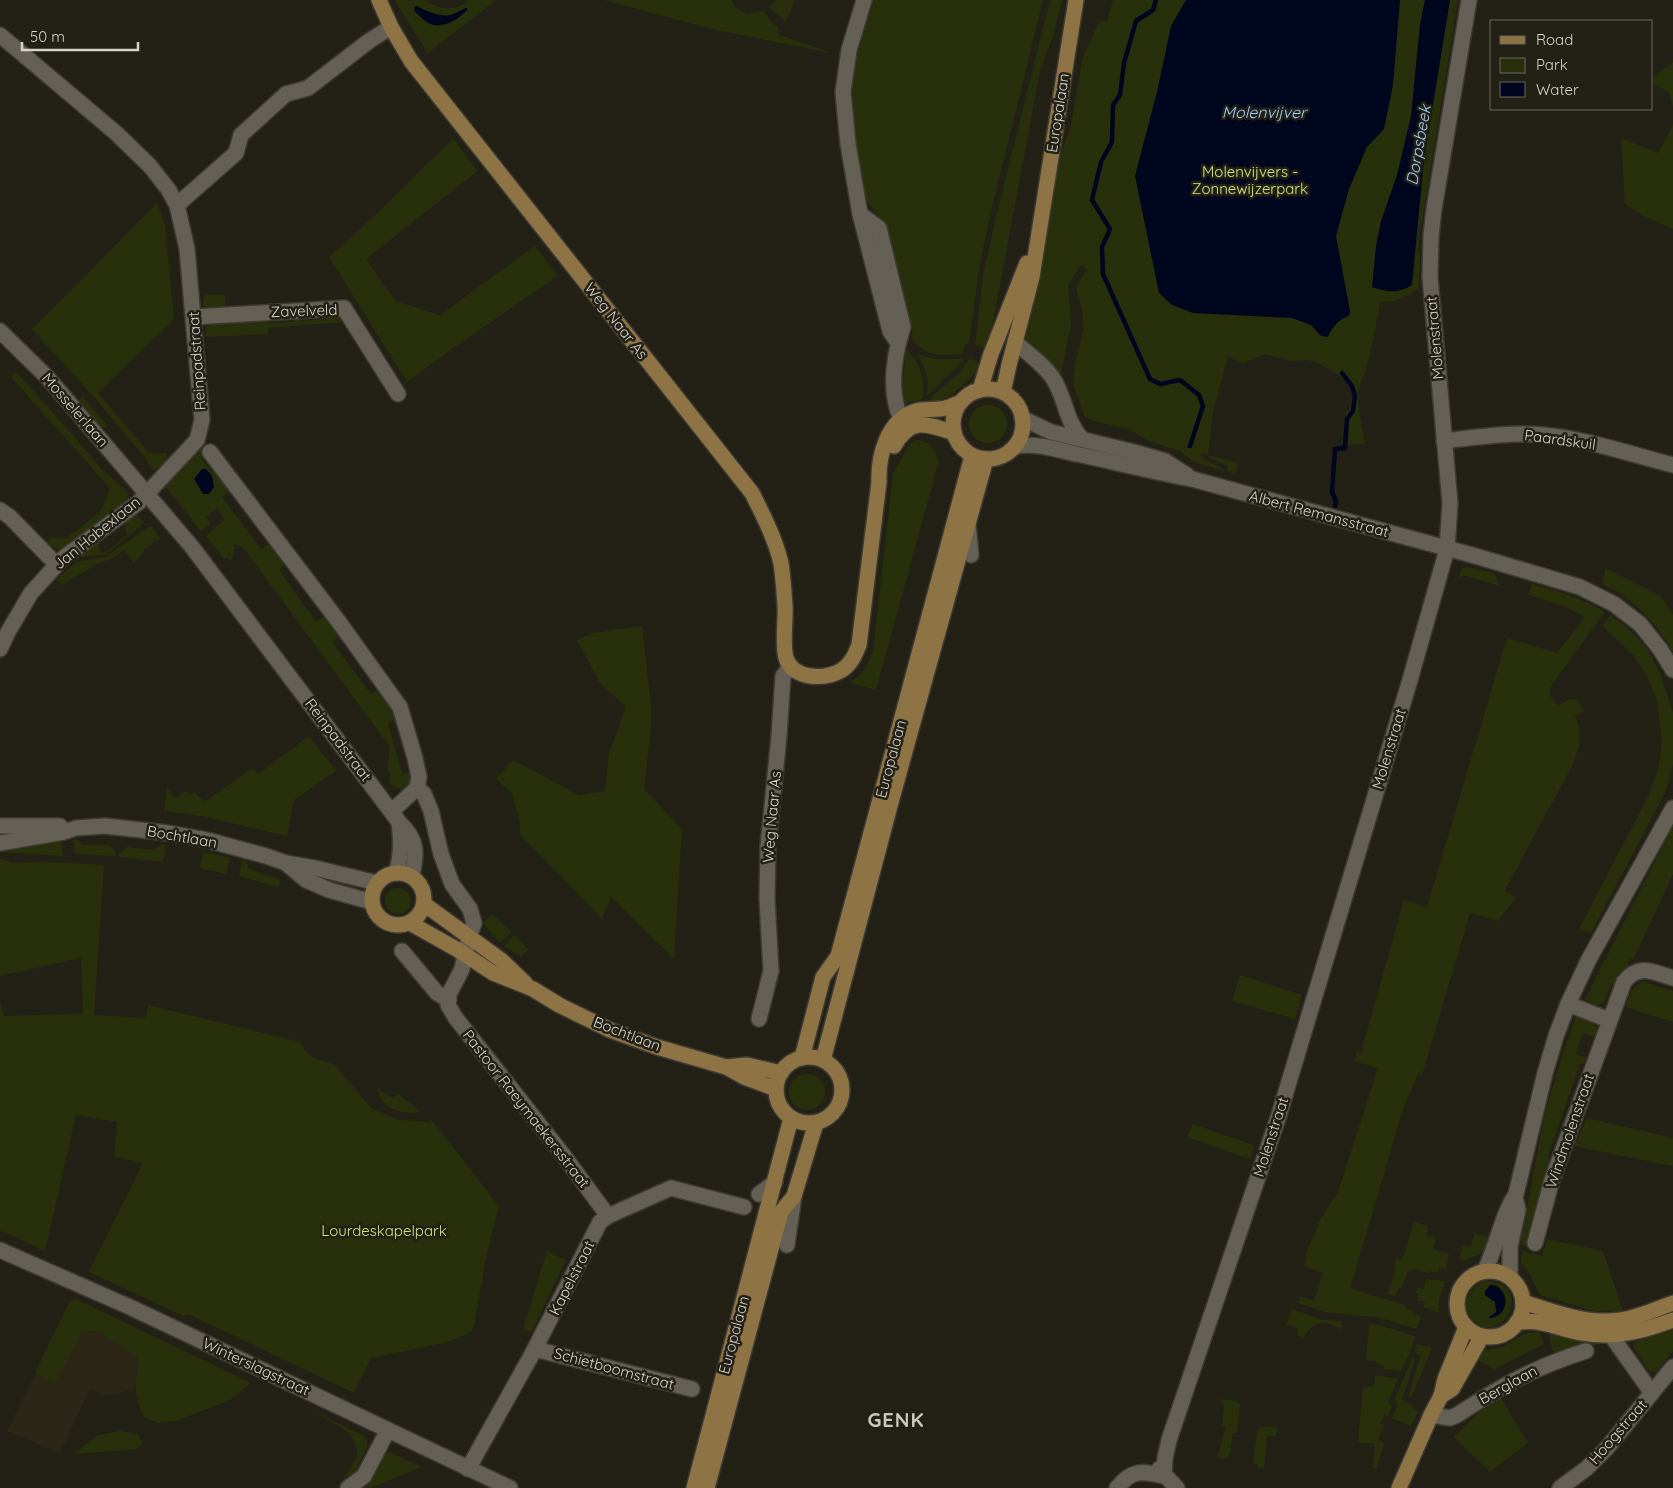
<svg xmlns="http://www.w3.org/2000/svg" width="1673" height="1488" font-family="Quicksand,sans-serif">
	<style>
		.built { fill: #2c2616 }
		.green { fill: #28300b }
		.water { fill: #00061e }
		.lines { fill: none; stroke-linecap: round; stroke-linejoin: round }
		.stream { stroke: #00061e; stroke-width: 4.5 }
		.minor-casing { stroke: #3d3a33; stroke-width: 18 }
		.major-casing { stroke: #3d3a33; stroke-width: 18 }
		.minor { stroke: #656055; stroke-width: 15 }
		.major { stroke: #8e7345; stroke-width: 15 }
		.labels { text-anchor: middle; stroke-width: 5; stroke-linejoin: round; paint-order: stroke }
		.street-label { font-size: 15px; fill: #d5d3cc; stroke: #232016 }
		.park-label { font-size: 15px; fill: #cde67f; stroke: #232016 }
		.water-label { font-size: 16px; font-style: italic; fill: #a4cffe; stroke: #232016 }
		.district-label { font-size: 20px; font-weight: bold; letter-spacing: 1px; fill: #cbc7ba; stroke: #232016 }
	</style>
	<rect width="100%" height="100%" fill="#232016"/>
	<path class="built" d="M109,1331L139,1349L135,1389L117,1394L102,1395L90,1389L60,1453L7,1431L39,1366L78,1332Z"/>
	<g class="green">
		<path d="M396,0H425C437,10 457,12 469,0H496L428,53L398,6Z"/>
		<path d="M604,0H732L734,6L747,14L764,11L770,21L778,27L779,35L835,54L712,29Z"/>
		<path d="M776,0H795L786,22L769,7Z"/>
		<path d="M874,0H1043L992,207L980,263L969,342L965,345L962,354C939,355 930,358 913,341L912,329L896,264L884,222L865,199L856,143L852,87L859,45Z"/>
		<path d="M1050,0H1062L1053,36L1040,71L993,322L985,348L975,345L983,275L996,217Z"/>
		<path d="M1113,0H1458L1422,221L1420,223L1418,252L1420,254L1419,288C1404,298 1398,302 1380,302L1374,336L1365,373C1353,389 1361,426 1365,444L1343,445L1346,412L1349,410L1353,397L1352,390L1347,381L1339,375L1318,363L1308,360L1291,361L1266,354L1243,363L1228,356L1213,412L1208,455L1238,463L1235,473L1227,472L1228,466L1210,458L1208,455L1201,454L1202,458L1223,469V471L1194,462L1180,451L1149,441L1129,429L1094,421L1085,417L1075,390L1073,381L1076,360L1084,328L1082,310L1077,292V285L1087,270L1081,265L1068,284L1071,324L1060,380L1027,346L1024,340V332L1057,165L1071,126L1083,56L1099,22L1105,20L1107,22Z"/>
		<path d="M1673,62V106L1669,92L1652,83V79Z"/>
		<path d="M1673,125V229L1644,216L1625,204L1621,138L1658,153Z"/>
		<path d="M453,139L478,171L366,259L395,301L440,315L535,246L558,276L453,348L407,382L329,257L371,219Z"/>
		<path d="M157,203L165,224L174,319L98,393L149,453L156,454L167,453V461L159,468L152,470L148,461L94,397L32,329Z"/>
		<path d="M206,295H225V310L207,308L203,306V296Z"/>
		<path d="M327,314L341,317L344,322L268,328V334L205,337L206,327L211,325V322L266,319L267,323L294,322V317L299,316V321L326,319Z"/>
		<path d="M906,349C920,364 926,379 922,399L905,404L901,398Z"/>
		<path d="M918,354L934,359H965L927,396L928,378Z"/>
		<path d="M970,358L981,364C976,376 943,406 930,402L931,397L960,372Z"/>
		<path d="M16,372L65,426L103,471L129,493L123,508L71,548C61,550 54,549 46,542L53,536L55,538H67L86,523L101,510L110,488L11,377Z"/>
		<path d="M83,397L107,425L102,429L77,401Z"/>
		<circle cx="988" cy="424" r="19"/>
		<path d="M917,440C931,442 937,450 938,464L876,690L850,683L864,671L873,652L893,474L909,444Z"/>
		<path d="M199,447L205,454L201,458L211,472L216,469L231,489L222,497L261,549L271,543L287,563L279,570L316,622L326,616L341,634L332,642L371,694L381,688L390,702L398,719L388,723L402,774L413,771L411,786L402,792L400,788L394,787L389,782L391,773L387,771L390,747L242,546L235,545L232,559L230,561L227,557L224,559L206,536L225,519L217,509L206,517L211,524L201,531L164,485Z"/>
		<path d="M134,514L137,515L144,523L106,554L75,558L98,540L101,553L106,552L127,535L124,521Z"/>
		<path d="M148,527H152L160,538L145,549L140,557L133,562L124,550L113,558L97,564L62,585L56,580L76,562L106,557Z"/>
		<path d="M1468,567L1494,573L1500,586L1463,575L1458,578L1462,568Z"/>
		<path d="M1605,568L1661,596L1673,615V652C1661,631 1644,610 1624,596C1618,591 1610,588 1603,585Z"/>
		<path d="M1532,584C1558,591 1582,598 1605,612L1550,687C1549,695 1551,700 1559,705L1570,699L1578,700L1585,711L1575,715C1584,736 1579,749 1571,768L1505,890L1516,898L1498,921L1470,913L1422,1075L1418,1074L1402,1112L1351,1286L1352,1289L1405,1305V1308L1413,1311V1314L1421,1316L1417,1329L1381,1318L1325,1312L1298,1303L1300,1296L1314,1301L1322,1273L1304,1266L1307,1251L1321,1218L1338,1192L1378,1068L1354,1061L1357,1052L1361,1053L1404,900L1427,907L1507,638L1557,653L1585,617L1566,607L1528,595Z"/>
		<path d="M1610,615L1628,628L1647,648L1660,673L1673,713V764L1665,793L1591,933L1579,929L1650,793L1659,765L1662,742L1657,701L1647,676L1633,655L1603,626Z"/>
		<path d="M642,626L651,706V728L644,789L682,829L674,959L611,897L602,919L520,834V822L512,793L496,779L513,760L579,795L605,791L609,753L626,707L600,683L577,640L593,633Z"/>
		<path d="M309,736L336,771L294,800L287,836L201,816L164,811L167,788L175,799L186,791L190,795L195,792L204,802L253,768L258,774Z"/>
		<path d="M1673,825V874L1634,958L1629,960L1628,968L1620,975L1615,985L1611,984L1604,1003L1596,1005L1585,1000Z"/>
		<path d="M76,839L83,845H109L116,852L115,856L75,854L73,840Z"/>
		<path d="M61,840L63,856L0,852V849Z"/>
		<path d="M160,845H166L163,862L119,857V853L127,847L154,850Z"/>
		<path d="M203,852L230,858L226,874L200,868Z"/>
		<path d="M0,859H3L12,863L44,862L104,865L94,1015L146,1018L148,1005L300,1042L305,1050L312,1057L335,1065L371,1108L399,1120L428,1122L431,1119L499,1206L486,1257L474,1327L470,1333L445,1343L371,1358L354,1393L188,1314L183,1316L89,1272L143,1163L114,1157L117,1122L76,1115L45,1251L0,1230V1002L4,1016L83,1014L81,958L0,976Z"/>
		<path d="M242,860L246,861L249,869L281,880L278,887L239,876Z"/>
		<circle cx="398" cy="901" r="13"/>
		<path d="M492,914L511,932L500,943L483,923Z"/>
		<path d="M515,935L528,949L521,957L504,946Z"/>
		<path d="M1240,975L1302,995L1295,1019L1232,1001Z"/>
		<path d="M1643,982L1673,991V1022L1626,1007C1629,997 1631,986 1643,982Z"/>
		<path d="M1579,1016L1594,1024L1598,1030L1596,1038L1583,1033L1576,1054L1588,1058V1062L1580,1064L1548,1156L1552,1163L1538,1249L1520,1245L1544,1117L1562,1056L1576,1017Z"/>
		<circle cx="807" cy="1092" r="18"/>
		<path d="M377,1088L393,1098L398,1094L421,1112C401,1114 382,1111 377,1088Z"/>
		<path d="M1587,1118L1673,1138V1166L1574,1146Z"/>
		<path d="M1193,1124L1255,1146L1250,1159L1187,1137Z"/>
		<path d="M1414,1222L1428,1226L1426,1235L1436,1238L1433,1249L1449,1254L1446,1270L1439,1268L1438,1273L1429,1271L1428,1273L1413,1269L1412,1271L1408,1270L1402,1288H1399L1394,1296L1388,1294L1396,1267L1394,1266L1396,1258L1402,1260Z"/>
		<path d="M1475,1233L1488,1237L1483,1253L1462,1261L1459,1258L1463,1245L1470,1247Z"/>
		<path d="M1547,1239L1603,1251L1623,1311H1594L1543,1296L1539,1293L1530,1274L1521,1263L1522,1251L1542,1256Z"/>
		<path d="M547,1251L566,1260L531,1333L523,1329Z"/>
		<path d="M1426,1279L1445,1281L1439,1300V1313L1423,1307L1425,1302L1417,1300L1418,1293H1415L1417,1288L1424,1289Z"/>
		<path d="M1485,1281C1536,1281 1503,1350 1473,1320C1458,1306 1469,1287 1485,1281Z"/>
		<path d="M76,1299L251,1383L230,1400L176,1421L158,1423L144,1417C133,1392 136,1383 138,1357L117,1342L95,1331L82,1332L55,1383L35,1373L70,1301Z"/>
		<path d="M1292,1309L1323,1320L1342,1321L1341,1330C1325,1319 1314,1320 1304,1337H1298L1297,1328L1294,1326L1286,1325Z"/>
		<path d="M1369,1324L1379,1325L1415,1336L1410,1352L1401,1371L1384,1369V1365L1376,1364V1359L1374,1361L1366,1360Z"/>
		<path d="M1673,1330V1351L1656,1372L1649,1371L1633,1346L1636,1341Z"/>
		<path d="M1539,1331L1544,1344L1493,1370L1489,1366L1477,1360L1480,1352L1486,1350L1503,1347L1524,1334Z"/>
		<path d="M1549,1333C1567,1337 1586,1338 1604,1343L1555,1356L1550,1342Z"/>
		<path d="M1417,1344L1432,1348L1411,1398L1408,1397L1421,1355L1415,1352Z"/>
		<path d="M1412,1358L1415,1359L1402,1400L1413,1405L1412,1408L1418,1411L1411,1426L1392,1418L1398,1403L1394,1401Z"/>
		<path d="M1375,1375L1398,1379L1388,1403L1392,1406L1388,1416L1384,1415L1380,1424L1384,1425L1378,1440L1384,1443L1377,1468H1373L1375,1444L1358,1442L1363,1388L1368,1386L1374,1387Z"/>
		<path d="M1501,1398L1528,1443L1490,1472L1454,1437L1477,1414Z"/>
		<path d="M1219,1399L1236,1401L1240,1404L1237,1433H1233L1229,1456L1223,1459L1217,1458L1226,1427L1222,1425L1224,1409L1222,1402L1218,1401Z"/>
		<path d="M309,1409L362,1435L367,1440V1447L354,1473L343,1478C379,1441 339,1426 309,1409Z"/>
		<path d="M1262,1426L1277,1427L1276,1436H1267L1264,1469L1257,1467V1464L1253,1463L1257,1430Z"/>
		<path d="M120,1431L138,1434L142,1443L136,1449L74,1454L98,1435Z"/>
		<path d="M389,1452L422,1467L371,1488H365C374,1478 379,1458 389,1452Z"/>
	</g>
	<g class="water">
		<path d="M1186,0H1400L1393,85L1384,129L1367,147L1349,189L1336,236L1350,311L1349,316C1338,320 1333,326 1328,337L1321,336L1311,325L1292,318L1193,313L1172,305L1159,293L1135,176L1157,92L1171,26Z"/>
		<path d="M1425,0H1450L1424,160L1412,285C1399,294 1386,292 1372,287L1376,246L1381,221L1397,175L1411,116L1420,24Z"/>
		<path d="M417,6C426,11 439,17 450,15C455,14 460,10 466,8L468,9C458,20 442,30 428,23C423,20 419,15 415,12L414,7Z"/>
		<path d="M202,469H206L212,476L214,487L209,494H203L194,479Z"/>
		<path d="M1490,1285C1509,1284 1513,1318 1488,1318L1496,1312L1495,1302L1485,1295V1291Z"/>
	</g>
	<g class="lines">
		<g class="stream">
			<path d="M1156,0L1153,10L1136,21L1124,63L1120,95L1113,105L1112,142L1101,162L1092,200L1110,229L1102,247L1103,274L1150,379L1160,384L1180,380L1199,395L1203,406L1190,446"/>
			<path d="M1335,506L1336,501L1332,492L1335,449L1345,448L1347,419L1353,411L1355,396L1352,386L1342,373"/>
		</g>
		<g class="minor-casing">
			<g id="minor">
				<path d="M864,0L849,50L843,92L848,144L860,214L890,331L898,343"/>
				<path d="M0,35L116,133L150,166L168,189L177,205L187,249L202,420L197,440L139,502L62,559L31,593L8,632L0,649"/>
				<path d="M177,205L236,153L241,135L286,94L308,88L369,41L391,27"/>
				<path d="M860,214L879,228L903,327C895,352 890,382 897,408C898,415 904,422 908,428"/>
				<path d="M194,317L344,308L398,394"/>
				<path d="M0,331L48,378L192,547L399,822C418,840 417,852 412,876"/>
				<path d="M1015,342C1028,354 1045,365 1054,380C1066,400 1066,422 1082,439"/>
				<path d="M1022,418L1051,432L1134,452L1165,461L1187,475"/>
				<path d="M1444,441C1477,437 1510,432 1543,435C1587,439 1630,454 1673,465"/>
				<path d="M1016,446C1037,443 1055,449 1076,454C1115,462 1153,472 1192,479L1472,555L1580,587L1614,604L1640,624L1660,649L1673,670"/>
				<path d="M210,452L339,622L400,707L415,758L419,777L417,788L392,811"/>
				<path d="M0,510L10,517L56,564"/>
				<path d="M968,524L971,555"/>
				<path d="M417,788L424,794L431,811L441,854L452,884L470,909L474,923L469,937L462,969L449,994L448,1005L455,1017L564,1156L608,1216"/>
				<path d="M0,826H60"/>
				<path d="M0,843L64,832L76,828L105,826L168,833L207,840L266,856L286,863L315,868L377,883"/>
				<path d="M287,864L306,880L329,890L372,902"/>
				<path d="M396,873C402,855 401,840 399,822"/>
				<path d="M402,951L437,993L449,1000"/>
				<path d="M1568,1004L1609,1020"/>
				<path d="M759,1019L771,971L767,899L768,846L779,736L783,676L791,666"/>
				<path d="M759,1194L775,1182"/>
				<path d="M1535,1243L1552,1180L1624,982C1639,963 1653,972 1673,978"/>
				<path d="M787,1245L794,1196"/>
				<path d="M0,1250L132,1308L510,1488"/>
				<path d="M1485,1270C1497,1246 1501,1217 1516,1194L1545,1073L1556,1036L1568,1004L1588,961L1673,808"/>
				<path d="M1510,1277V1246L1518,1210L1516,1201"/>
				<path d="M1611,1322L1612,1336L1615,1341L1652,1393"/>
				<path d="M535,1349L692,1389"/>
				<path d="M1431,1415L1450,1418L1457,1415C1501,1386 1535,1367 1586,1351"/>
				<path d="M468,1469L531,1356L600,1222L608,1216L671,1188L744,1207"/>
				<path d="M1159,1469L1177,1488"/>
				<path d="M1164,1476L1165,1458L1169,1440L1279,1115L1410,680L1447,549L1450,503L1430,277L1431,236L1434,209L1469,0"/>
				<path d="M348,1488L364,1476L388,1430"/>
				<path d="M1117,1488C1132,1469 1142,1471 1164,1476"/>
				<path d="M1560,1488L1587,1468L1607,1448L1673,1367"/>
			</g>
		</g>
		<g class="major-casing">
			<g id="major">
				<path d="M379,0L391,27L411,61L752,493C763,515 775,538 781,563C783,576 784,591 785,605C786,619 782,645 786,658C793,680 825,680 842,670C851,664 855,655 859,645L879,482C878,456 887,420 916,411C923,409 931,410 939,409C947,409 953,405 961,402"/>
				<circle cx="988" cy="424" r="35"/>
				<path d="M980,390L991,354L1027,263"/>
				<path d="M1003,392L1009,365L1032,277L1076,0"/>
				<path d="M894,446C911,416 927,424 954,433"/>
				<circle cx="398" cy="899" r="26"/>
				<path d="M424,904L501,960L525,983"/>
				<path d="M410,923L458,950L493,973L533,989L559,1005L610,1030L657,1047L726,1067L744,1077L776,1089"/>
				<circle cx="809" cy="1090" r="33"/>
				<path d="M802,1058L823,977L838,956L972,456"/>
				<path d="M823,1060L891,802L986,459"/>
				<path d="M726,1067L747,1065L781,1073"/>
				<circle cx="1490" cy="1304" r="33"/>
				<path d="M1523,1302C1554,1312 1588,1325 1621,1320C1639,1317 1656,1309 1673,1303"/>
				<path d="M1517,1322C1524,1322 1531,1321 1537,1322C1552,1324 1567,1331 1582,1333C1613,1339 1644,1331 1673,1320"/>
				<path d="M1441,1396L1452,1389L1482,1336"/>
				<path d="M694,1488L791,1118"/>
				<path d="M707,1488L781,1212L794,1196L816,1123"/>
				<path d="M1399,1488L1431,1415L1441,1396L1445,1379L1466,1327"/>
			</g>
		</g>
		<use href="#minor" class="minor"/>
		<use href="#major" class="major"/>
	</g>
	<g class="labels">
		<g class="street-label">
			<text transform="translate(1058 113) rotate(-81)" y="5">Europalaan</text>
			<text transform="translate(304 311) rotate(-2)" y="5">Zavelveld</text>
			<text transform="translate(616 321) rotate(52)" y="5">Weg Naar As</text>
			<text transform="translate(1435 338) rotate(-95)" y="5">Molenstraat</text>
			<text transform="translate(197 361) rotate(-94)" y="5">Reinpadstraat</text>
			<text transform="translate(75 410) rotate(49)" y="5">Mosselerlaan</text>
			<text transform="translate(1560 440) rotate(8)" y="5">Paardskuil</text>
			<text transform="translate(1319 514) rotate(15)" y="5">Albert Remansstraat</text>
			<text transform="translate(97 533) rotate(-39)" y="5">Jan Habexlaan</text>
			<text transform="translate(338 740) rotate(53)" y="5">Reinpadstraat</text>
			<text transform="translate(1389 749) rotate(-73)" y="5">Molenstraat</text>
			<text transform="translate(891 759) rotate(-75)" y="5">Europalaan</text>
			<text transform="translate(772 817) rotate(-85)" y="5">Weg Naar As</text>
			<text transform="translate(182 837) rotate(10)" y="5">Bochtlaan</text>
			<text transform="translate(627 1034) rotate(21)" y="5">Bochtlaan</text>
			<text transform="translate(526 1109) rotate(52)" y="5">Pastoor Raeymaekersstraat</text>
			<text transform="translate(1570 1131) rotate(-71)" y="5">Windmolenstraat</text>
			<text transform="translate(1271 1137) rotate(-72)" y="5">Molenstraat</text>
			<text transform="translate(572 1278) rotate(-63)" y="5">Kapelstraat</text>
			<text transform="translate(734 1335) rotate(-75)" y="5">Europalaan</text>
			<text transform="translate(256 1367) rotate(25)" y="5">Winterslagstraat</text>
			<text transform="translate(614 1369) rotate(15)" y="5">Schietboomstraat</text>
			<text transform="translate(1508 1385) rotate(-29)" y="5">Berglaan</text>
			<text transform="translate(1618 1432) rotate(-49)" y="5">Hoogstraat</text>
		</g>
		<g class="park-label">
			<text x="1250" y="177">Molenvijvers -<tspan x="1250" dy="17">Zonnewijzerpark</tspan></text>
			<text x="384" y="1236">Lourdeskapelpark</text>
		</g>
		<g class="water-label">
			<text x="1264" y="118">Molenvijver</text>
			<text transform="translate(1418 145) rotate(-80)" y="6">Dorpsbeek</text>
		</g>
		<g class="district-label">
			<text x="896" y="1427">GENK</text>
		</g>
	</g>
	<rect x="1490" y="20" width="162" height="90" fill="#232016" stroke="#6a685f"/>
	<rect x="1500" y="36" width="25" height="8" fill="#8e7345" stroke="#6a685f"/>
	<text x="1536" y="45" font-size="15" fill="#d5d3cc">Road</text>
	<rect x="1500" y="58" width="25" height="15" fill="#28300b" stroke="#6a685f"/>
	<text x="1536" y="70" font-size="15" fill="#d5d3cc">Park</text>
	<rect x="1500" y="82" width="25" height="15" fill="#00061e" stroke="#6a685f"/>
	<text x="1536" y="95" font-size="15" fill="#d5d3cc">Water</text>
	<path d="M22 42v8h116v-8" fill="none" stroke="#d5d3cc" stroke-width="2.5"/>
	<text x="30" y="42" font-size="15" fill="#d5d3cc" stroke="#232016" stroke-width="4" paint-order="stroke">50 m</text>
</svg>
